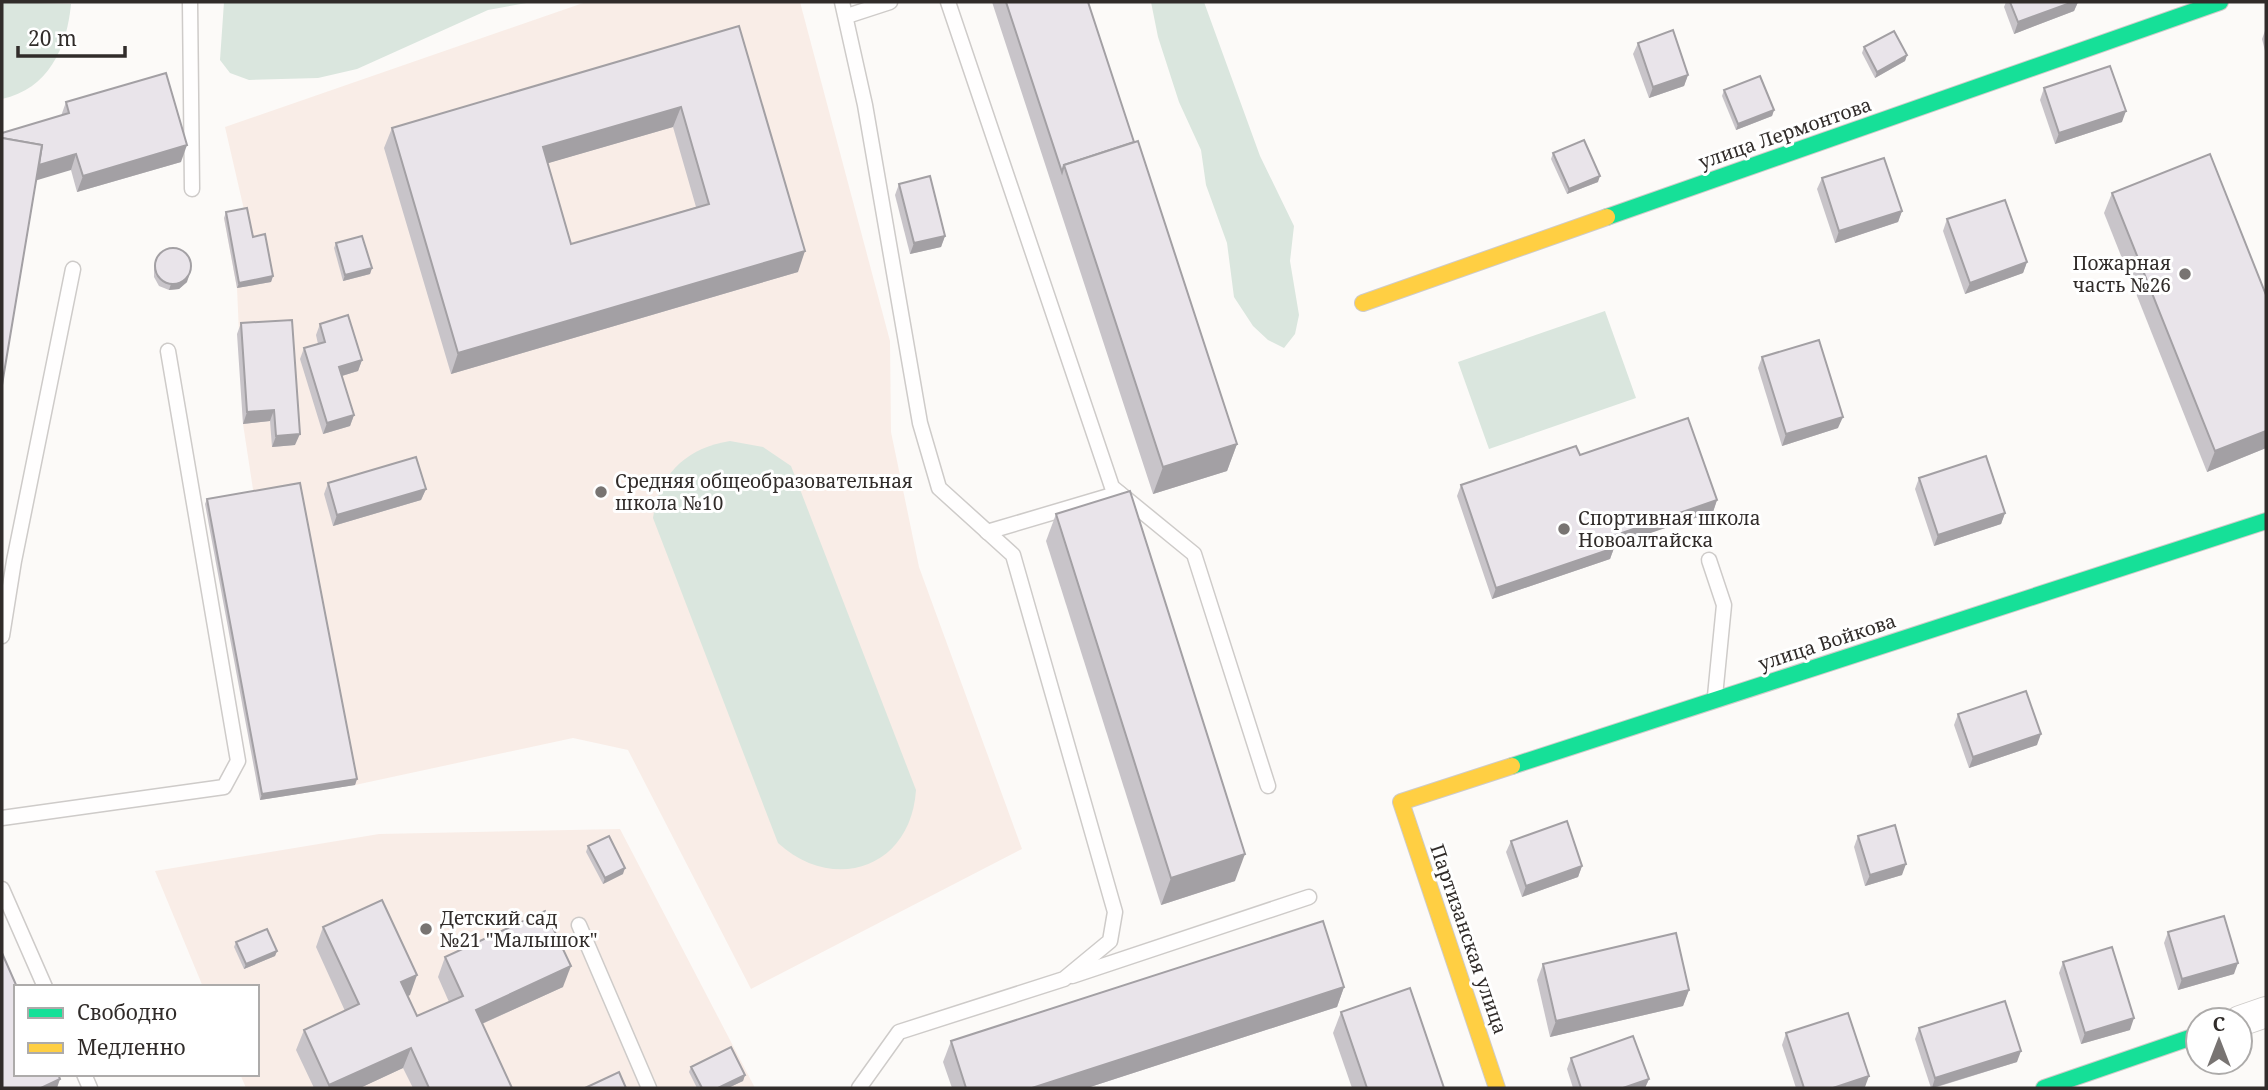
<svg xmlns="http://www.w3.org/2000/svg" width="2268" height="1090" font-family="'Noto Serif',serif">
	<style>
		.built { fill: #f9ede7 }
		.green { fill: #dae6de }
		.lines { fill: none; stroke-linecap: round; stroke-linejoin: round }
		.lane-casing { stroke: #cecbc9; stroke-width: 17 }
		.street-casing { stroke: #cecbc9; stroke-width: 32 }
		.fast-casing { stroke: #cecbc9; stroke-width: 18 }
		.slow-casing { stroke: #cecbc9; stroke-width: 18 }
		.lane { stroke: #fffefe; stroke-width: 14 }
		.street { stroke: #fffefe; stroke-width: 30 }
		.fast { stroke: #16e098; stroke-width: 16 }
		.slow { stroke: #ffcf43; stroke-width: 16 }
		.wall { fill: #c8c4c9; fill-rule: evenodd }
		.shaded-wall { fill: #a3a0a4 }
		.building { fill: #e9e4ea; stroke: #a3a0a4; stroke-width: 2; fill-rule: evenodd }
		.poi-dot { fill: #787472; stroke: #fff; stroke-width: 2.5 }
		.labels { text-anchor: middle; stroke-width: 6; stroke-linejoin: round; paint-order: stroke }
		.street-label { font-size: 19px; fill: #312c2a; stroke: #fff }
		.poi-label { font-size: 19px; fill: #312c2a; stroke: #fff; text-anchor: start }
	</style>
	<rect width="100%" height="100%" fill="#fcfaf8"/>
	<g class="built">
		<path d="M586,2H800L890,341L891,432L919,567L1022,849L751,989L628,750L573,738L355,785L254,496L243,424L237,288L224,218L245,214L225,127Z"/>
		<path d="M620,829L755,1088H246L240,1074H257V987H203L155,871L379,834Z"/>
	</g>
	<g class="green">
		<path d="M2,2L71,4C67,48 48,89 2,99Z"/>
		<path d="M224,2H532L488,10L357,69L318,78L249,80L230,73L220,60Z"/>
		<path d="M1151,2H1204L1260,156L1294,226L1290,261L1299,315L1295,334L1284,348L1268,340L1253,326L1234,297L1227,243L1206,185L1201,150L1179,102L1158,37Z"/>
		<path d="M1605,311L1636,398L1489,449L1458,362Z"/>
		<path d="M730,441L763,447L791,466L916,790C911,868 834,894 778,843L653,518C659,474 686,448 730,441Z"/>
	</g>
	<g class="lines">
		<g class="lane-casing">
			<g id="lane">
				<path d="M190,2L192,189"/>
				<path d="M842,2L865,105L920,423L939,488L1013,555L1115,912L1110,941L1064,979L899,1032L859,1088"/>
				<path d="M948,2L1112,487L1194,554L1268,786"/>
				<path d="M847,16L890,2"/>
				<path d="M987,532L1119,493"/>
				<path d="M1709,560L1724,605L1715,696"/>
				<path d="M2,636L14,561L73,269"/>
				<path d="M2,818L224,787L238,761L168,351"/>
				<path d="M2,889L45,987"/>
				<path d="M579,925L649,1088"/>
				<path d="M1072,976L1309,897"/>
				<path d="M84,1074L90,1088"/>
			</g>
		</g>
		<g class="street-casing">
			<path id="street" d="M2240,1021L2266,1012"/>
		</g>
		<g class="fast-casing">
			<g id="fast">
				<path d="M1607,217L2220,2"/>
				<path d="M1512,766L2266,521"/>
				<path d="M2044,1088L2198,1035"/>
			</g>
		</g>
		<g class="slow-casing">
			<g id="slow">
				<path d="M1363,303L1607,217"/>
				<path d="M1497,1088L1401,802L1512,766"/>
			</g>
		</g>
		<use href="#lane" class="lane"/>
		<use href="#street" class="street"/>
		<use href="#fast" class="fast"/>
		<use href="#slow" class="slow"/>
	</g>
	<g class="wall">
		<path d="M992,2H1088L1134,142L1237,444L1227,471L1153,494Z"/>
		<path d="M2006,2H2078L2074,11L2014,34L2004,7Z"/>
		<path d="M739,26L798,272L451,374L384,148L392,128ZM673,127L696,207L571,244L548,163Z"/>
		<path d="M2266,28V55L2262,39Z"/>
		<path d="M1638,43L1688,75L1684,86L1649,98L1633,54Z"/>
		<path d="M1864,47L1907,55L1905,61L1875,78L1862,53Z"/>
		<path d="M2044,88L2122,122L2055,144L2040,100Z"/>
		<path d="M1724,90L1774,110L1772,116L1736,130L1722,96Z"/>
		<path d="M66,102L181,162L77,192L71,170L2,133L61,116Z"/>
		<path d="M1553,153L1598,182L1567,194L1551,159Z"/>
		<path d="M1822,178L1902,211L1898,222L1835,243L1817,189Z"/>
		<path d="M899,184L945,236L941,247L910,254L895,195Z"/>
		<path d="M2112,193L2266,448L2207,472L2104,213Z"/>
		<path d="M226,212L253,237L273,276L271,282L237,288L224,218Z"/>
		<path d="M1947,219L2027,262L2023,273L1965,294L1943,231Z"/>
		<path d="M336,243L372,268L370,274L343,281L334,248Z"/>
		<path d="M156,261L187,282L179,289L169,290L159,286L154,277V267Z"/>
		<path d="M241,323L295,445L272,447L270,421L243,424L237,334Z"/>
		<path d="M320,324L362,360L358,371L342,376L354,415L350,426L323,434L300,359L304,348L318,344L316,335Z"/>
		<path d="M1762,357L1838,428L1782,446L1758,368Z"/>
		<path d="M1580,455L1717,500L1713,512L1613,545L1614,548L1610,559L1492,599L1457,496L1461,485Z"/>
		<path d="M1919,478L2005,513L2001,524L1934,546L1915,489Z"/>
		<path d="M328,483L426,489L421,500L333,526L324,494Z"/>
		<path d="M207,499L357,779L355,785L260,800L205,504Z"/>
		<path d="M1056,514L1235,881L1161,905L1046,541Z"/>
		<path d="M1958,714L2037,745L1969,768L1954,725Z"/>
		<path d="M1858,836L1902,875L1865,886L1854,847Z"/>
		<path d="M1511,841L1582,866L1578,877L1522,897L1506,852Z"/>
		<path d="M588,846L623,874L603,884L586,852Z"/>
		<path d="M323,927L410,995L408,996L417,1016L449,1002L438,977L445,957L563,987L482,1024L512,1088H413L403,1068L360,1088H314L296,1050L304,1030L345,1011L316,947Z"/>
		<path d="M2168,932L2234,974L2178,990L2164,943Z"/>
		<path d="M236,942L277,951L275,956L244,969L234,947Z"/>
		<path d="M2063,962L2130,1030L2081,1044L2059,973Z"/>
		<path d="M1543,964L1689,990L1683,1006L1550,1037L1537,980Z"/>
		<path d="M1344,987L1337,1007L1087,1088H952L943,1062L951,1041Z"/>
		<path d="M1341,1012L1444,1088H1352L1333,1033Z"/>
		<path d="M1919,1028L2017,1062L1934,1088H1931L1915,1039Z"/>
		<path d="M1786,1033L1865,1087L1796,1088L1782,1045Z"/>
		<path d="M1571,1058L1649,1079L1645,1088H1573L1567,1069Z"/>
		<path d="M691,1067L745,1075L743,1081L728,1088H697L689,1072Z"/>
	</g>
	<g class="shaded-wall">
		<path d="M2073,2H2078L2074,11L2014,34L2018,22Z"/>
		<path d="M1907,55L1905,61L1875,78L1877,72Z"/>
		<path d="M1688,75L1684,86L1649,98L1653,87Z"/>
		<path d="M681,107L673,127L535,167L543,147Z"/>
		<path d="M1774,110L1772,116L1736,130L1738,124Z"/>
		<path d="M2126,111L2122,122L2055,144L2059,133Z"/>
		<path d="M187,145L181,162L77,192L83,176Z"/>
		<path d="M76,154L71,170L31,182L37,166Z"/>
		<path d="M1600,176L1598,182L1567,194L1569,189Z"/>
		<path d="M1902,211L1898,222L1835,243L1839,231Z"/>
		<path d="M945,236L941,247L910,254L914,243Z"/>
		<path d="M805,251L798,272L451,374L458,353Z"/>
		<path d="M2027,262L2023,273L1965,294L1970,283Z"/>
		<path d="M372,268L370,274L343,281L345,275Z"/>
		<path d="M189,276L187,282L179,289L169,290L171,284Z"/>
		<path d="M273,276L271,282L237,288L239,283Z"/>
		<path d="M362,360L358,371L335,378L339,367Z"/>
		<path d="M274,410L270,421L243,424L247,412Z"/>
		<path d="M354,415L350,426L323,434L327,423Z"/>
		<path d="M1843,417L1838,428L1782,446L1786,434Z"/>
		<path d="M2266,431V448L2207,472L2215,451Z"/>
		<path d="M300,434L295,445L272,447L276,436Z"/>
		<path d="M1237,444L1227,471L1153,494L1163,467Z"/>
		<path d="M426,489L421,500L333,526L337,515Z"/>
		<path d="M1717,500L1713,512L1606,548L1610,537Z"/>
		<path d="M2005,513L2001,524L1934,546L1938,535Z"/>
		<path d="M1614,548L1610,559L1492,599L1496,588Z"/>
		<path d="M2041,734L2037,745L1969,768L1973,757Z"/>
		<path d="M357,779L355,785L260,800L262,794Z"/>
		<path d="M1245,854L1235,881L1161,905L1171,878Z"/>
		<path d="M1906,864L1902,875L1865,886L1870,875Z"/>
		<path d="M1582,866L1578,877L1522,897L1526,886Z"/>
		<path d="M625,868L623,874L603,884L605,878Z"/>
		<path d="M277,951L275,956L244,969L246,964Z"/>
		<path d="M2238,963L2234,974L2178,990L2182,979Z"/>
		<path d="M571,966L563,987L468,1030L476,1010Z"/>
		<path d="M417,975L410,995L394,1002L401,982Z"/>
		<path d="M1344,987L1337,1007L1087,1088H1032Z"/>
		<path d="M1689,990L1683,1006L1550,1037L1556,1021Z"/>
		<path d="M2134,1018L2130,1030L2081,1044L2085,1033Z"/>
		<path d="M411,1048L403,1068L360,1088H328L329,1085Z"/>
		<path d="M2021,1051L2017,1062L1932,1088L1935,1078Z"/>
		<path d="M745,1075L743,1081L728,1088H718Z"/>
		<path d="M1869,1076L1865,1087L1862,1088H1833Z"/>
		<path d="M60,1079L57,1088H41Z"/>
		<path d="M1649,1079L1645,1088H1623Z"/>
	</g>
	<g class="building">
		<path d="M1006,2H1088L1134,142L1064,165L1062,172Z"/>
		<path d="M2010,2H2073L2018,22Z"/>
		<path d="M739,26L805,251L458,353L392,128ZM681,107L709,204L571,244L543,147Z"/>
		<path d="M1673,30L1688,75L1653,87L1638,43Z"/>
		<path d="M1894,31L1907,55L1877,72L1864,47Z"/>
		<path d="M2110,66L2126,111L2059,133L2044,88Z"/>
		<path d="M166,73L187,145L83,176L76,154L39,165L42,145L2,138V133L69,113L66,102Z"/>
		<path d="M1760,76L1774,110L1738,124L1724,90Z"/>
		<path d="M2,138L42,145L2,385Z"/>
		<path d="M1584,140L1600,176L1569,189L1553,153Z"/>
		<path d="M1138,141L1237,444L1163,467L1064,165Z"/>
		<path d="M2210,154L2266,295V431L2215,451L2112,193Z"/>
		<path d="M1884,158L1902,211L1839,231L1822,178Z"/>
		<path d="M930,176L945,236L914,243L899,184Z"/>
		<path d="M2005,200L2027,262L1970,283L1947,219Z"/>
		<path d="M247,208L253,237L265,234L273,276L239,283L226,212Z"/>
		<path d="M362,236L372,268L345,275L336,243Z"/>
		<circle cx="173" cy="266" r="18"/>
		<path d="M348,315L362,360L339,367L354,415L327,423L304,348L325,342L320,324Z"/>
		<path d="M292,320L300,434L276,436L274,410L247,412L241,323Z"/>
		<path d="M1819,340L1843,417L1786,434L1762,357Z"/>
		<path d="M1688,418L1717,500L1610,537L1614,548L1496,588L1461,485L1576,446L1580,455Z"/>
		<path d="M1986,456L2005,513L1938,535L1919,478Z"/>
		<path d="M416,457L426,489L337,515L328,483Z"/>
		<path d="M300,483L357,779L262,794L207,499Z"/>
		<path d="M1130,491L1245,854L1171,878L1056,514Z"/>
		<path d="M2026,691L2041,734L1973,757L1958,714Z"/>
		<path d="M1567,821L1582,866L1526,886L1511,841Z"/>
		<path d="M1895,825L1906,864L1870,875L1858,836Z"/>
		<path d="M609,836L625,868L605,878L588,846Z"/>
		<path d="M382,900L417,975L401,982L417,1016L463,996L445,957L545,911L571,966L476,1010L512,1088H429L411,1048L329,1085L304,1030L359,1004L323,927Z"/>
		<path d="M2224,916L2238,963L2182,979L2168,932Z"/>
		<path d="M1323,921L1344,987L1032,1088H966L951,1041Z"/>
		<path d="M267,929L277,951L246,964L236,942Z"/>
		<path d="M1676,933L1689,990L1556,1021L1543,964Z"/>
		<path d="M2112,947L2134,1018L2085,1033L2063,962Z"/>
		<path d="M2,953L17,987H16V1074H58L60,1079L41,1088H2Z"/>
		<path d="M1410,988L1444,1088H1367L1341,1012Z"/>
		<path d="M2005,1001L2021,1051L1935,1078L1919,1028Z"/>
		<path d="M1848,1013L1869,1076L1833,1088H1804L1786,1033Z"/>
		<path d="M1633,1036L1649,1079L1623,1088H1581L1571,1058Z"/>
		<path d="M731,1047L745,1075L718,1088H702L691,1067Z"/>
		<path d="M619,1072L626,1088H585Z"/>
	</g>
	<g class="poi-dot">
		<circle cx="2185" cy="274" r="7"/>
		<circle cx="601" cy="492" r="7"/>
		<circle cx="1564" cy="529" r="7"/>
		<circle cx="426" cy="929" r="7"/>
	</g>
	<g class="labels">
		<g class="street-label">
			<text transform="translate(1785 133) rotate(-19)" y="7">улица Лермонтова</text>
			<text transform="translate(1827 642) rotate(-18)" y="7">улица Войкова</text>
			<text transform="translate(1469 939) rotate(71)" y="7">Партизанская улица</text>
		</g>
		<g class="poi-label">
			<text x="2171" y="270" text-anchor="end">Пожарная<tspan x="2171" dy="22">часть №26</tspan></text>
			<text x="615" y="488">Средняя общеобразовательная<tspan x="615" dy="22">школа №10</tspan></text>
			<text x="1578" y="525">Спортивная школа<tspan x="1578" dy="22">Новоалтайска</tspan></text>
			<text x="440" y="925">Детский сад<tspan x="440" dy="22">№21 "Малышок"</tspan></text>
		</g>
	</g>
	<rect width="2268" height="1090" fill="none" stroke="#312c2a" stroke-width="7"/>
	<rect x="14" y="985" width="245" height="91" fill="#ffffff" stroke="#adabaa" stroke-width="2"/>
	<rect x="28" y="1008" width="35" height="10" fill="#16e098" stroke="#adabaa" stroke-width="2"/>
	<text x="77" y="1020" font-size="21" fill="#312c2a">Свободно</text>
	<rect x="28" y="1043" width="35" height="10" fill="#ffcf43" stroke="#adabaa" stroke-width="2"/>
	<text x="77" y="1055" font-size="21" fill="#312c2a">Медленно</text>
	<g transform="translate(2219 1041)"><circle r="33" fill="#ffffff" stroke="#adabaa" stroke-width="2"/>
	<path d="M0-5L12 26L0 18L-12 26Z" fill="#787472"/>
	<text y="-10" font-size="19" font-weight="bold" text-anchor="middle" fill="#312c2a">С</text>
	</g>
	<path d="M18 46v10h107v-10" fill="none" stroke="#312c2a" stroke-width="3.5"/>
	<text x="28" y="46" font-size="21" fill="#312c2a" stroke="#ffffff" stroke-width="5" paint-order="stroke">20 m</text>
</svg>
